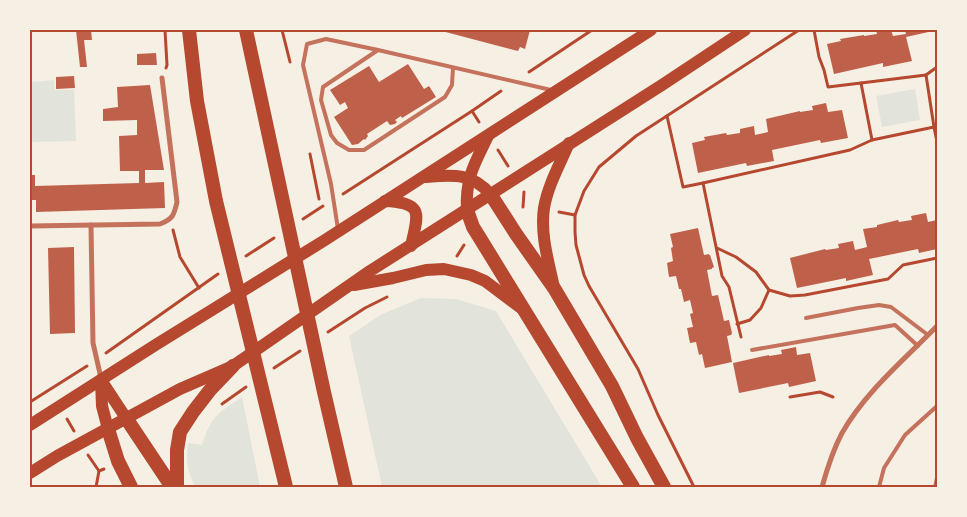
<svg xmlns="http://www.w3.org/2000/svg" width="967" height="517" font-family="'Alegreya Sans',sans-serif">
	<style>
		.green { fill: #e2e4dc }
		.building { fill: #bf614a }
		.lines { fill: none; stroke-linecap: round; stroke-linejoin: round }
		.path { stroke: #b5482f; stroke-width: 3 }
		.service { stroke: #c5725c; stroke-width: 4 }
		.minor { stroke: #c5725c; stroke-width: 5 }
		.primary { stroke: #b5482f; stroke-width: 12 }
		.trunk { stroke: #b5482f; stroke-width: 14 }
		.neatline { fill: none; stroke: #b5482f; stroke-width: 2 }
	</style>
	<rect width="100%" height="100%" fill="#f6efe4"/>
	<g class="green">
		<path d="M54,80L55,90H74L76,141L30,142V82Z"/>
		<path d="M915,89L920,120L882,127L876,96Z"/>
		<path d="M421,298L456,299L496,311L602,487H382L349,336L380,315Z"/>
		<path d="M242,397L260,487H195C187,469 186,462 188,443L202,445C211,416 218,413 242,397Z"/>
	</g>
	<g class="building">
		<path d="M76,30H91L92,40H84L87,67H80Z"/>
		<path d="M438,30H530L525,49L520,47L518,51Z"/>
		<path d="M876,30H891L893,36L906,34L905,30L933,31L906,37L912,61L883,67V63L834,74L827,44L841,41L840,39L864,35V36L877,34Z"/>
		<path d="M156,53L157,65H137V54Z"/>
		<path d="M408,64L424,89L429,86L436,97L402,118L401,116L395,120L397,122L395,124L390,125L387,121L367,134L368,136L365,140L364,139L358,144L352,145L334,117L348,108L345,102L340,105L330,90L369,66L379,82Z"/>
		<path d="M74,76L75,88L56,89V77Z"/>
		<path d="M150,85L164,170H145V183L164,182L165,208L36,212V200H30V175H35V186L139,183V171H120L119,136L137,135V120L103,121V109L118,107L117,87Z"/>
		<path d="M826,103L828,112L842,110L848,138L821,143L820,140L772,150L774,161L747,166L746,163L698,173L692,143L705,140L704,137L726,133L727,135L740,133V129L754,126L755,135L768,132L766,119L800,111V112L813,110L812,106Z"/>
		<path d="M926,213L928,222L937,220V249L919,253L918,249L869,259L873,275L846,281V278L797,288L790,258L825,249L826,250L839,248L838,244L853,241L855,250L867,247L863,229L877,227V225L898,220L899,222L912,220L911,216Z"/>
		<path d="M698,228L704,255L709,254V255H710L714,267L712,268V269L707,270L712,296L718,295L724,321L729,320L732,333L731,335L727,336L732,362L705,368L702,354L699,355L696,342L690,343L687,328L693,327L690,314L693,313L690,300L684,302L681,289H679L676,276L669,277L667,263L673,261L671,248L673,247L670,234Z"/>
		<path d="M74,247L75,333L50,334L48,248Z"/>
		<path d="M796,347L797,355L810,353L816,381L789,387L788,383L739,393L733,363L769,355V356L782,354L781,350Z"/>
	</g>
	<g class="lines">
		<g class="path">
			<path d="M165,30L167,65L166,68"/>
			<path d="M282,30L290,62"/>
			<path d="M814,30L819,57L824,70L828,87L861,83L872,140L934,127L937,142"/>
			<path d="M529,72L592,30"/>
			<path d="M861,83L926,75"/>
			<path d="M472,111L479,122"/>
			<path d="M667,116L683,187L703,183"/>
			<path d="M934,127L926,75L937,67"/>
			<path d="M498,150L508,166"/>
			<path d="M310,154L319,199"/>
			<path d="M343,194L472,111L501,91"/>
			<path d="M523,207L524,192"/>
			<path d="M559,212L575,215"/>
			<path d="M303,219L323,206"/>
			<path d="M173,230L180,257L199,288"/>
			<path d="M717,248L736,257L756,272L769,290L790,296L805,295L888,279L903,265L937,258"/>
			<path d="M246,256L274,238"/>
			<path d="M457,256L464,245"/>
			<path d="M737,324L750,320L761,308L769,290"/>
			<path d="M328,332L365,308L387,297"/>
			<path d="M741,337L729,287L722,276L703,183L850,150L872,140"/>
			<path d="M106,353L218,274"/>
			<path d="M274,368L300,351"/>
			<path d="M790,397L820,392L833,397"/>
			<path d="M30,402L87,366"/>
			<path d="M222,404L246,387"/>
			<path d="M67,419L74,431"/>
			<path d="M88,455L99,471"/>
			<path d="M96,487L99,471L104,469"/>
			<path d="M694,487L658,415L638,369L589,286L584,275L576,245L575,232V215L584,191L599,167L636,136L799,30"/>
		</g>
		<g class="service">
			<path d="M378,50L323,87L321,100L331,135L337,143L349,150H364L445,97L452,85L453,68"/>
			<path d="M338,229L331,184L303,65L307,44L326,39L378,50L551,90"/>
			<path d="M806,318L858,308L879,305L891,307L928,335"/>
			<path d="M752,350L895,325L918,346"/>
			<path d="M879,487L884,468L905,435L937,406"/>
			<path d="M935,487L937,478"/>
		</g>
		<g class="minor">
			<path d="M91,225L93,343L101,378"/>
			<path d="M30,226L160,224C173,219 174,215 177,202L162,78"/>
			<path d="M822,487C827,469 833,450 842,433C866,391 904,360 937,326"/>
		</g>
		<g class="primary">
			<path d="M425,177C451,175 472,172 491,195"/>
			<path d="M385,201C425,203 418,214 411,246"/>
			<path d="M467,210C465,178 475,163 488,136"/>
			<path d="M354,285L393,278L426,270L444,269L471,275L485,281L521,308"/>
			<path d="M554,288C549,263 540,235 544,208C548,185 560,164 569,143"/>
			<path d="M101,380L102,406L108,429"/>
			<path d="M101,380L126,418"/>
			<path d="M30,425L157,344L325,240L651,30"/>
			<path d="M30,473L57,456L180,389L233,366L370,271L662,85L745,30"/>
		</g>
		<g class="trunk">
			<path d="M189,30L197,101L216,201L286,487"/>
			<path d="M246,30L324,392L346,487"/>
			<path d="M491,195L516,234L554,288L612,386L637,438L664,487"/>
			<path d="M467,210L473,227L478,235L633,487"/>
			<path d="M126,418L172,487"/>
			<path d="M108,429L118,461L131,487"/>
			<path d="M177,487V450L180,432L193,412L210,390L233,366"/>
		</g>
	</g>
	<rect width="967" height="517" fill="none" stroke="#f6efe4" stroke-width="62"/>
	<rect x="31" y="31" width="905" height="455" class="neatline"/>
</svg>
